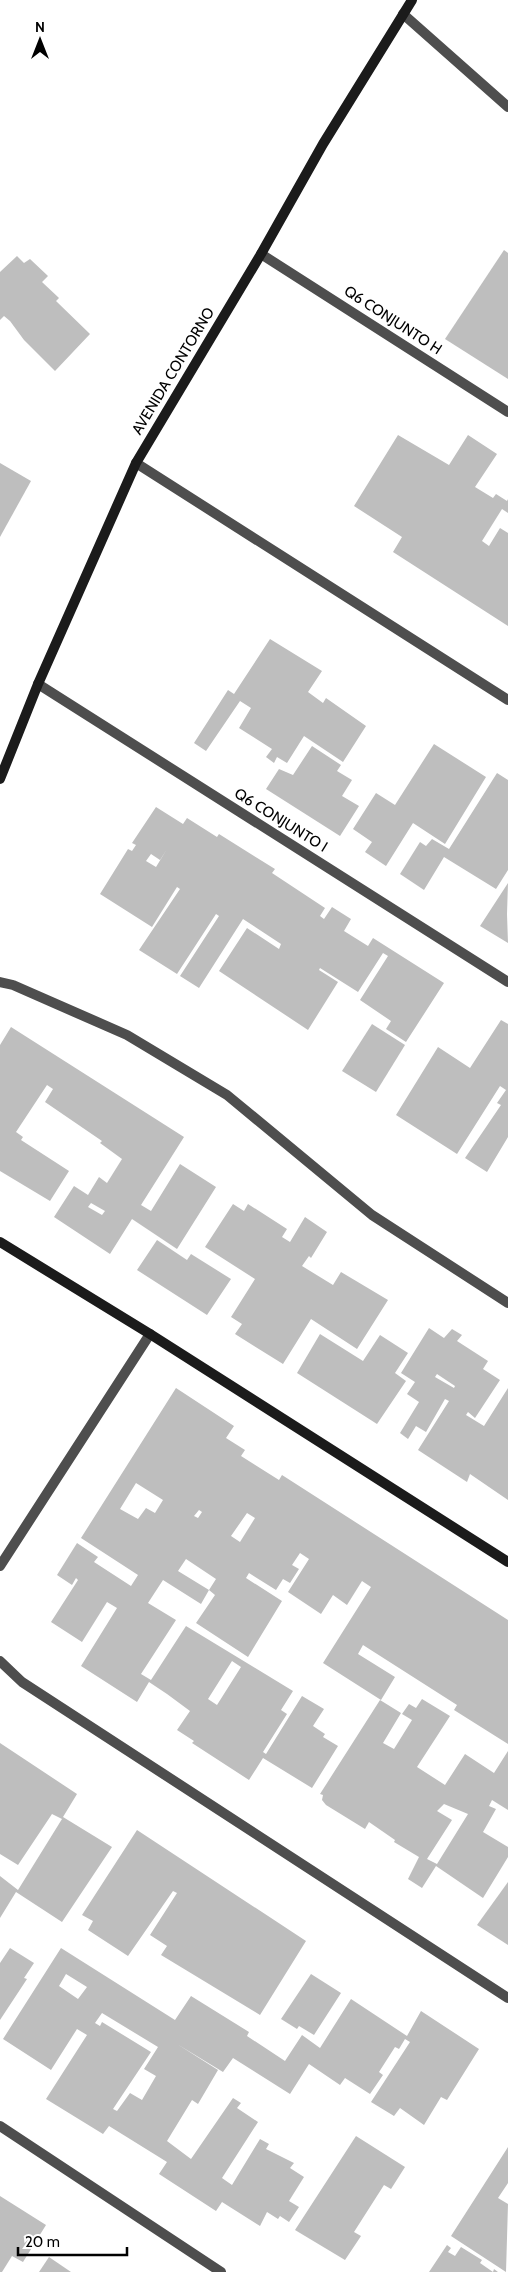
<svg xmlns="http://www.w3.org/2000/svg" width="508" height="2272" font-family="Cabin,sans-serif">
	<style>
		.building { fill: #bebebe; fill-rule: evenodd }
		.lines { fill: none; stroke-linecap: round; stroke-linejoin: round }
		.street { stroke: #4e4e4e; stroke-width: 10 }
		.secondary { stroke: #1b1b1b; stroke-width: 10 }
		.labels { text-anchor: middle; stroke-width: 4.5; stroke-linejoin: round; paint-order: stroke }
		.street-label { font-size: 15px; fill: #000; stroke: #fff }
	</style>
	<rect width="100%" height="100%" fill="#fff"/>
	<g class="building">
		<path d="M504,250L508,253V379L445,339Z"/>
		<path d="M17,256L24,263L30,259L48,276L42,282L59,298L56,301L90,334L55,371L24,340L10,321L4,316L0,320V272Z"/>
		<path d="M398,435L449,465L468,435L497,454L475,487L493,498L496,494L507,501L508,499V513L502,509L482,541L489,546L500,528L508,533V626L393,552L402,537L354,506Z"/>
		<path d="M0,463L31,481L0,537Z"/>
		<path d="M270,639L322,671L308,692L323,703L326,698L366,726L343,762L304,736L287,763L277,757L274,763L266,757L272,749L239,728L251,708L240,701L206,751L194,743L228,690L234,694Z"/>
		<path d="M434,744L486,777L445,844L413,823L386,866L365,852L372,842L353,829L376,793L395,805Z"/>
		<path d="M312,746L341,765L337,771L352,780L342,796L359,806L340,836L266,789L279,769L293,775Z"/>
		<path d="M497,773L508,780V870L496,889L444,857L424,890L400,874L420,842L426,846L432,839L449,849Z"/>
		<path d="M156,807L183,824L187,818L217,837L219,834L275,869L272,873L325,908L320,916L324,919L332,907L351,919L344,931L368,946L373,938L444,983L406,1042L386,1029L391,1021L360,1000L388,956L383,953L358,992L320,968L319,970L338,982L308,1030L219,971L247,928L279,949L281,944L243,919L199,988L180,976L219,916L216,914L177,974L139,950L180,889L177,887L152,927L100,894L128,849L132,851L136,845L132,843ZM167,849L156,867L146,861L151,854L160,860Z"/>
		<path d="M508,883L507,914L508,943L480,926Z"/>
		<path d="M501,1020L508,1024V1137L487,1172L465,1158L501,1105L497,1103L506,1090L500,1086L457,1154L396,1115L438,1047L470,1068Z"/>
		<path d="M372,1024L405,1045L376,1092L342,1071Z"/>
		<path d="M11,1027L184,1137L141,1205L151,1211L180,1164L216,1187L177,1249L132,1219L110,1254L54,1217L74,1186L88,1195L99,1177L107,1183L122,1159L100,1143L102,1141L45,1102L53,1089L47,1085L16,1132L23,1137L21,1140L69,1171L50,1201L0,1171V1045ZM91,1203L105,1211L102,1215L88,1207Z"/>
		<path d="M233,1204L244,1211L248,1204L287,1229L282,1237L290,1242L305,1217L327,1232L311,1258L309,1256L302,1266L333,1285L341,1272L388,1300L357,1349L311,1319L283,1364L235,1334L242,1324L231,1317L255,1279L205,1247Z"/>
		<path d="M157,1240L187,1260L191,1254L231,1279L207,1315L137,1270Z"/>
		<path d="M429,1328L444,1338L452,1329L462,1335L457,1341L488,1361L483,1369L500,1380L475,1418L468,1412L466,1415L484,1426L508,1388V1500L470,1474L467,1482L418,1450L449,1401L445,1399L426,1432L416,1426L408,1439L400,1433L419,1402L407,1394L415,1382L401,1373ZM437,1374L455,1386L454,1388L435,1377Z"/>
		<path d="M320,1334L363,1361L380,1335L408,1353L395,1373L406,1381L377,1424L297,1373Z"/>
		<path d="M176,1388L234,1426L226,1438L245,1450L241,1456L279,1480L282,1475L508,1620V1744L454,1710L457,1705L363,1645L358,1654L395,1677L381,1700L323,1663L371,1587L362,1581L347,1605L333,1595L321,1614L288,1592L309,1559L300,1553L292,1565L299,1569L290,1583L283,1579L276,1590L249,1573L246,1578L282,1601L248,1657L196,1623L215,1595L209,1590L216,1579L186,1559L178,1571L209,1590L201,1604L163,1580L148,1603L176,1620L141,1674L151,1680L186,1626L293,1691L281,1710L287,1714L263,1752L266,1754L302,1696L324,1709L313,1726L325,1734L323,1737L338,1746L312,1788L263,1758L249,1780L192,1743L194,1741L177,1730L190,1711L167,1694L149,1682L137,1702L81,1666L117,1608L107,1602L82,1642L51,1622L78,1580L76,1578L72,1585L57,1575L77,1543L98,1557L94,1562L131,1586L138,1575L81,1538ZM136,1483L163,1500L155,1513L146,1508L138,1519L120,1509ZM199,1510L202,1512L198,1518L194,1516ZM247,1513L255,1518L240,1542L231,1536ZM232,1661L241,1667L217,1705L208,1699Z"/>
		<path d="M422,1699L450,1716L417,1767L445,1785L465,1754L494,1773L508,1751V1810L492,1800L489,1806L496,1809L483,1832L508,1847V1857L483,1898L436,1866L422,1888L408,1879L419,1857L394,1842L395,1840L369,1822L365,1829L326,1805L322,1800L323,1795L320,1794L380,1700L401,1713L383,1743L394,1749L412,1720L402,1714L409,1704L416,1708ZM444,1804L468,1814L437,1864L427,1859L452,1820L437,1811Z"/>
		<path d="M0,1743L77,1794L63,1817L112,1847L62,1922L16,1892L0,1918V1876L18,1890L62,1819L52,1814L18,1865L0,1854Z"/>
		<path d="M137,1830L306,1941L260,2015L161,1955L167,1946L150,1935L177,1893L173,1891L128,1956L88,1930L93,1921L82,1915Z"/>
		<path d="M508,1882V1945L477,1925Z"/>
		<path d="M10,1948L34,1963L24,1978L27,1979L0,2020V1963Z"/>
		<path d="M61,1948L175,2020L191,1996L249,2032L247,2036L285,2061L302,2035L320,2048L351,1999L407,2036L421,2011L479,2049L447,2100L441,2097L424,2125L400,2108L394,2116L371,2102L410,2042L405,2039L399,2049L395,2047L379,2072L383,2075L370,2094L345,2078L340,2085L309,2064L290,2094L233,2058L223,2072L177,2044L218,2070L198,2104L192,2100L167,2141L191,2159L233,2098L241,2103L237,2108L258,2122L222,2178L232,2185L260,2139L269,2144L266,2149L294,2163L290,2168L304,2177L289,2201L299,2207L289,2222L280,2216L278,2219L267,2212L260,2226L222,2202L216,2211L159,2174L167,2162L109,2126L103,2134L46,2099L87,2035L77,2029L51,2070L3,2039ZM66,1974L87,1987L78,1999L59,1986ZM102,2013L158,2047L144,2069L156,2076L142,2100L130,2093L117,2111L113,2109L151,2052L102,2022L100,2026L95,2023Z"/>
		<path d="M311,1974L341,1993L314,2035L299,2026L297,2029L281,2019Z"/>
		<path d="M356,2136L405,2167L391,2189L384,2185L354,2232L361,2236L345,2260L295,2230Z"/>
		<path d="M508,2147V2183L498,2198L508,2204L506,2272L451,2236Z"/>
		<path d="M0,2196L46,2225L23,2262L12,2256L2,2272H0Z"/>
		<path d="M447,2245L451,2248L448,2252L455,2256L461,2247L482,2260L480,2263L493,2272L494,2269L498,2272H429Z"/>
		<path d="M49,2257L71,2272H39Z"/>
	</g>
	<g class="lines">
		<g class="street">
			<path d="M403,14L508,107"/>
			<path d="M261,254L508,412"/>
			<path d="M136,463L508,700"/>
			<path d="M38,684L508,982"/>
			<path d="M0,982L13,985L127,1035L227,1095L372,1215L508,1303"/>
			<path d="M0,1566L150,1334"/>
			<path d="M0,1661L22,1682L508,1998"/>
			<path d="M0,2126L221,2272"/>
		</g>
		<g class="secondary">
			<path d="M0,779L38,684L136,463L261,254L323,144L412,0"/>
			<path d="M0,1242L150,1334L508,1562"/>
		</g>
	</g>
	<g class="labels">
		<g class="street-label">
			<text transform="translate(393 320) rotate(33)" y="5">Q6 CONJUNTO H</text>
			<text transform="translate(173 371) rotate(-59)" y="5">AVENIDA CONTORNO</text>
			<text transform="translate(281 820) rotate(32)" y="5">Q6 CONJUNTO I</text>
		</g>
	</g>
	<g transform="translate(40 40)" stroke="#ffffff" stroke-width="4" paint-order="stroke">
	<path d="M0-4L9 19L0 12L-9 19Z" fill="#000000"/>
	<text y="-8" font-size="14" font-weight="bold" text-anchor="middle" fill="#000000">N</text>
	</g>
	<path d="M18 2247v8h109v-8" fill="none" stroke="#000000" stroke-width="2.5"/>
	<text x="25" y="2247" font-size="15" fill="#000000" stroke="#ffffff" stroke-width="4" paint-order="stroke">20 m</text>
</svg>
